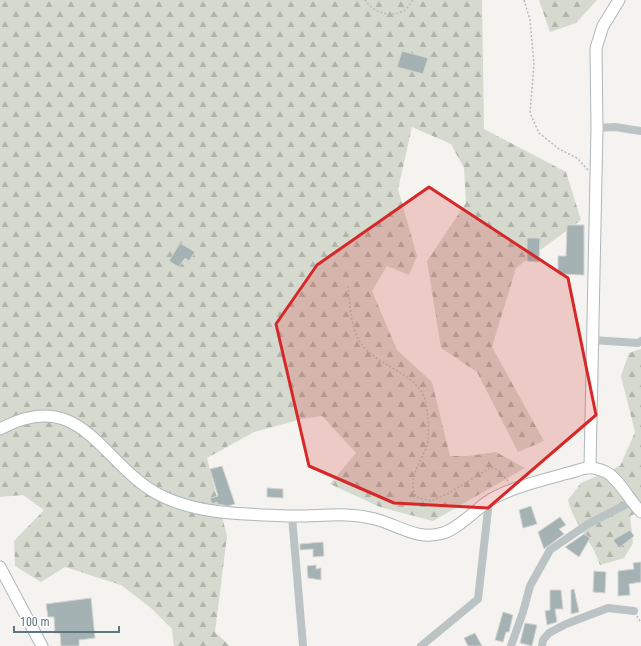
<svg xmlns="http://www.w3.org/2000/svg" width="641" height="646" font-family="'Roboto Condensed',sans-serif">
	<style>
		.forest { fill: url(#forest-firs) }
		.building { fill: #a5b2b4; stroke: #d5d4d2 }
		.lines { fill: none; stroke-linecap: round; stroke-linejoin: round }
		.secondary-casing { stroke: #aeb7ba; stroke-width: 13 }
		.path { stroke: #b6bbbc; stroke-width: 1.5; stroke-dasharray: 2 2; stroke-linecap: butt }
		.street { stroke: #bcc3c5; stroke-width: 8 }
		.secondary { stroke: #fff; stroke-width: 11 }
		.marked { fill: #d62828; fill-opacity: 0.2; stroke: #d62828; stroke-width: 3; stroke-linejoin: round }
	</style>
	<defs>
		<pattern id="forest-firs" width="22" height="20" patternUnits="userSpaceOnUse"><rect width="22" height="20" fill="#d5d9ce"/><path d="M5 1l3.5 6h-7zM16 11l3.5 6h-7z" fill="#b0b5ac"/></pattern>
	</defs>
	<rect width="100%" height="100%" fill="#f4f3ef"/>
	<g class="forest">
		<path d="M0,0H482L484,129L566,172L581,220L516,268L492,347L544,441L518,452L477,372L441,348L427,261L466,203L464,168L451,144L412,127L398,189L417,256L409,275L387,266L372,291L397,350L432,382L450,456H468L496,452L525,468L433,521L380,507L330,484L356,453L322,416L302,419L254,432L207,458L227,536L215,632L230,646H174L172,629L151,608L121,585L65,567L41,582L15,566L14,541L44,510L23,495L0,497Z"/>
		<path d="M539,0H597L576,23L550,32Z"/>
		<path d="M641,349V511L630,516L633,543L624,558L600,565C592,540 574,525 568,500L581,483L620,466L635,432L621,376L629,353Z"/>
	</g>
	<g class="building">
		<path d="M402,51L428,58L423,74L397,67Z"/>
		<path d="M567,225H584V275L558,274V256H566Z"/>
		<path d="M527,238H540L539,262L527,261Z"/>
		<path d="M180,243L195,252L189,261L185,258L179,267L169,261Z"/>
		<path d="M222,466L235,504L228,506L218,504L217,502L212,504L210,498L218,496L210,469Z"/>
		<path d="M267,488L283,489V498L267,497Z"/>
		<path d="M531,506L537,524L523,528L519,510Z"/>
		<path d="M560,517L566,525L559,529L564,534L544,549L538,532Z"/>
		<path d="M630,530L634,536L619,548L613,540Z"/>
		<path d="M584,534L590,538L579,557L565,547Z"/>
		<path d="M323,542L324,556L313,557V549L300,550V544Z"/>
		<path d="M641,562V582L629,584L630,595L618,596V571L634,569L633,563Z"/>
		<path d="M316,565V569L321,568V580L308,578L307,566Z"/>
		<path d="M594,571L606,572L605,593L593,592Z"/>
		<path d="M574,589L579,612L571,614V590Z"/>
		<path d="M550,590H561L563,609H555L557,622L547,625L545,611L550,610Z"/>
		<path d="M91,598L95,638L79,640V646H61L60,633H55L54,617H48L46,604Z"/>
		<path d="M503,612L513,615L509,632H506L503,642L495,640Z"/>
		<path d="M525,623L537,625L532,646L520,643Z"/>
		<path d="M475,633L482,646H468L464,638Z"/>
	</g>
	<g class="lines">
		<g class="secondary-casing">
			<g id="secondary">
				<path d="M0,429C85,383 102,470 166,498C204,515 248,514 289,516C318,517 346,511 375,519C398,525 418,541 443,533C457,529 475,511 487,502C508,488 543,480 568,473C574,472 582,468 588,468C593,467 601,470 606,472C618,478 631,502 641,512"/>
				<path d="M590,467L597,128L596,48L603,26L619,0"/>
				<path d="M0,567L42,646"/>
			</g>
		</g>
		<g class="path">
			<path d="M365,0C372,12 392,19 405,10C408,8 410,3 413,0"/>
			<path d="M524,0L530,20L534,64L530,113L539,133L559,149L577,158L588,170"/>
			<path d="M348,286C350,304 350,326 360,342C375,366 418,373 425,400C428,410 430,435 427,445C421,463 407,478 416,497L431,501L449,493L491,467L498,470L509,482"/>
			<path d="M637,616L641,623"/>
		</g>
		<g class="street">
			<path d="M597,128L615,127L641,131"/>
			<path d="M592,340L638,343L641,341"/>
			<path d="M292,516L303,646"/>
			<path d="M421,646L478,599L489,501"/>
			<path d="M511,646L523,612L530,586L550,550L588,524L631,502"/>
			<path d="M542,646L543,640L549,633L566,624L608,608L634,611"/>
		</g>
		<use href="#secondary" class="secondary"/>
	</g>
	<path class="marked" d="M429,187L568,278L596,415L488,508L394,503L309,466L276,324L317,265Z"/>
	<path d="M14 626v6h105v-6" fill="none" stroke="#5d777d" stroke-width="2"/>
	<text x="20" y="626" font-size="12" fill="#5d777d" stroke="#ffffff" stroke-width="3" paint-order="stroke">100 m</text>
</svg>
